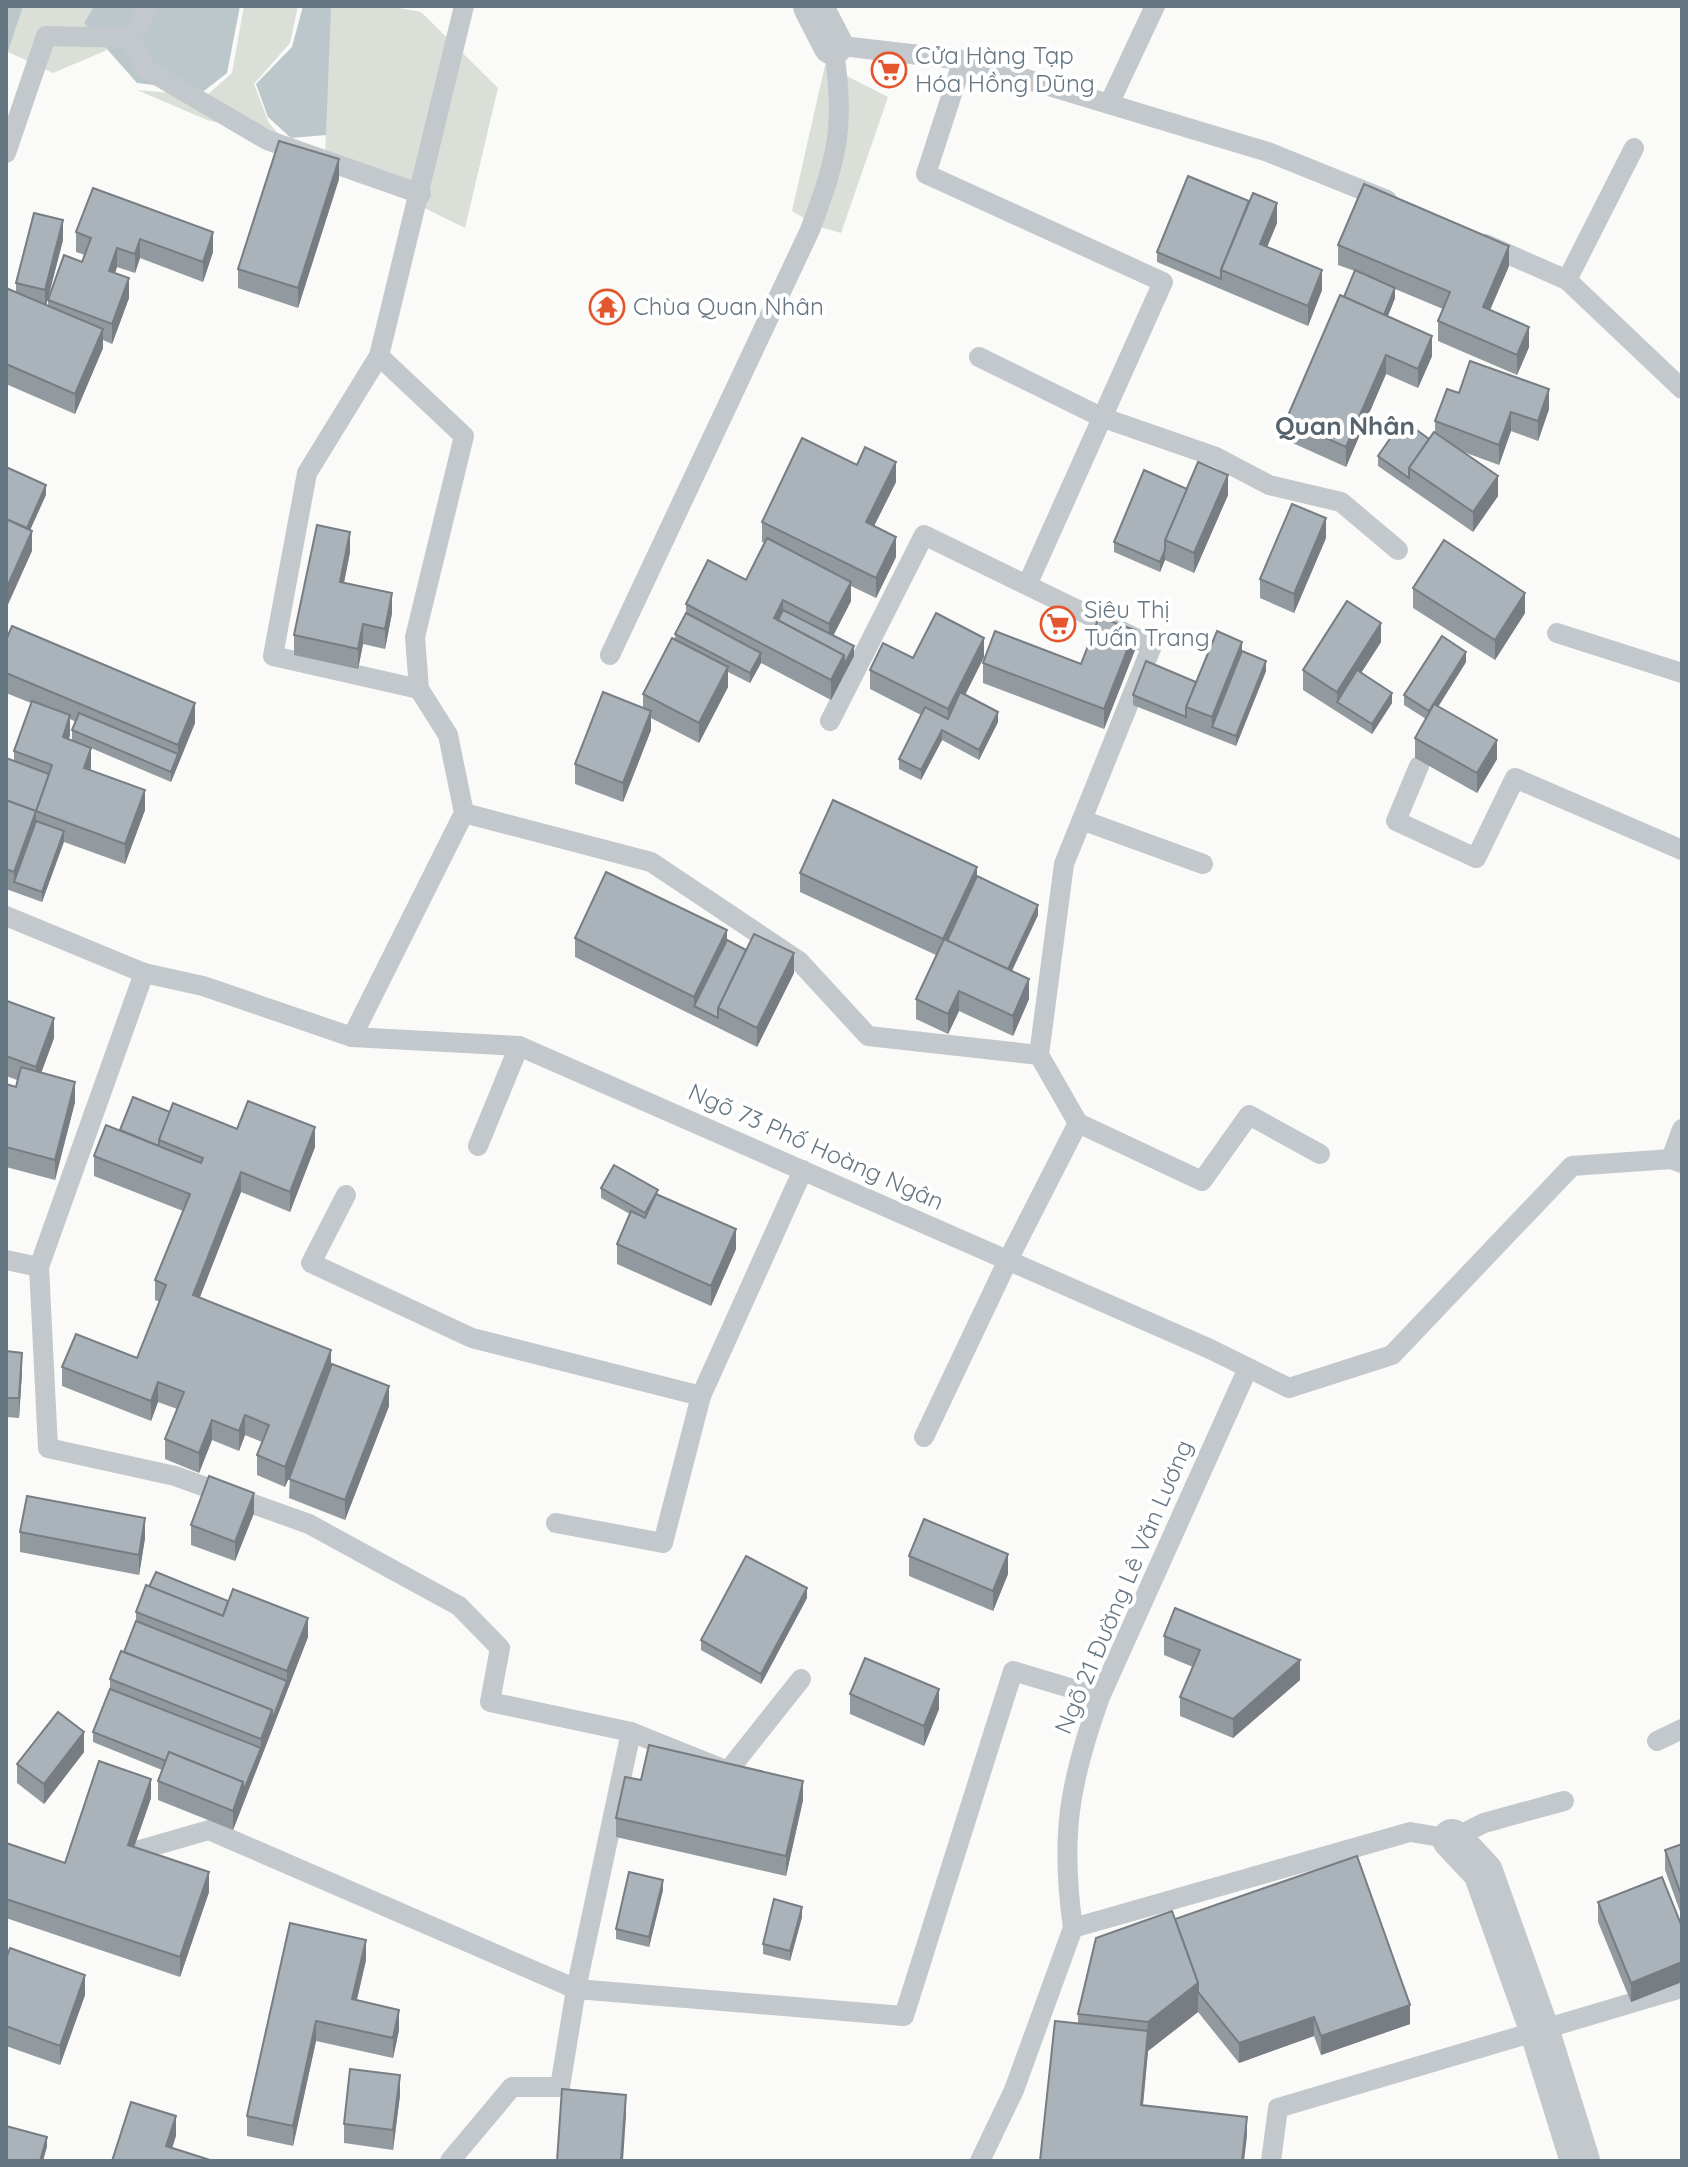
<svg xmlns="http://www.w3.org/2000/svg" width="1688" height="2167" font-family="Quicksand,sans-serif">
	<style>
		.green { fill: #dadfd7 }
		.water { fill: #bbc7cb }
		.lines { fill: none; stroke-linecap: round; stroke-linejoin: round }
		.lane { stroke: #c3c8cc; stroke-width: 20 }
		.street { stroke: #c3c8cc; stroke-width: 40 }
		.wall { fill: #929a9f; fill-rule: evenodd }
		.shaded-wall { fill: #777d82 }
		.building { fill: #aab3b9; stroke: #777d82; stroke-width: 2 }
		.labels { text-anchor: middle; stroke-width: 8; stroke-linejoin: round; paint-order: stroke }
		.poi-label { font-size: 24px; fill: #657683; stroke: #fff; text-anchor: start }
		.street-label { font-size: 24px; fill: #657683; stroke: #fff }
		.neighbourhood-label { font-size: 26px; font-weight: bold; fill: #57646e; stroke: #fff }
	</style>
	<rect width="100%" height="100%" fill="#fafaf8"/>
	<g class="green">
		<path d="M6,6H94L84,23L107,50L53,73L6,51Z"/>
		<path d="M244,6H298L290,43L254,84L269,123L282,138L207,120L137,90L206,96L232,73Z"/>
		<path d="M330,6H388L421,12L498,88L465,228L325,159Z"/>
		<path d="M825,65L888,97L841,233L817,226L792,211Z"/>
	</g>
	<g class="water">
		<path d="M6,6H23L6,57Z"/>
		<path d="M94,6H240L227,73L204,91L137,83L84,23Z"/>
		<path d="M303,6H331L326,135L291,138L268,117L256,84L292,47Z"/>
	</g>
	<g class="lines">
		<g class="lane">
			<path d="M149,6L131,38L146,69L267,140L421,194"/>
			<path d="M963,60L926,174L1163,282L1028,583"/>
			<path d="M1109,104L1155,6"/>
			<path d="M6,153L46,36L131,38"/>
			<path d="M1485,244L1567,280L1682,389"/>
			<path d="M1567,280L1634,148"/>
			<path d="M379,356L307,473L273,656L419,689"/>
			<path d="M979,357L1101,417L1216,457L1269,485L1341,502L1398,550"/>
			<path d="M1557,633L1682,673"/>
			<path d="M610,655L810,230C838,156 846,124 833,45L963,60L1268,152L1387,200"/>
			<path d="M830,721L924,535L1152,646L1064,864L1039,1055L1078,1123L1008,1260L924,1437"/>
			<path d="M1419,766L1396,821L1476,858L1515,778L1682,850"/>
			<path d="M464,813L651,862L799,961L868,1036L1039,1055"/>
			<path d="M1082,820L1203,864"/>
			<path d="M6,916L144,973L203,986L352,1037L519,1046L1210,1349L1289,1388L1392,1355L1572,1166L1671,1159L1682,1163"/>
			<path d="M144,973L39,1267L48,1448L175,1476L309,1524L459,1606L500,1648L490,1702L631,1732L728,1771L801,1679"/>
			<path d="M352,1037L464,813L448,735L419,689L415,637L464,436L379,356L464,6"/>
			<path d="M1078,1123L1202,1181L1249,1115L1320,1154"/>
			<path d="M478,1146L519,1046"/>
			<path d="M1671,1159L1682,1129"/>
			<path d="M346,1195L311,1263L472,1338L701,1396"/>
			<path d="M6,1260L39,1267"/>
			<path d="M556,1523L663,1543L701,1396L803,1170"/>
			<path d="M1657,1741L1682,1729"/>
			<path d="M136,1851L209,1830L576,1989L904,2016L1013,1671L1100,1697"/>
			<path d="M1073,1928C1060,1837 1069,1783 1100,1697L1248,1368"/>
			<path d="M450,2161L512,2087H560L576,1989L631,1732"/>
			<path d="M980,2161L1014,2090L1073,1928L1410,1832L1452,1839L1484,1823L1564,1801"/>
			<path d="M1271,2161L1278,2108L1682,1988"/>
		</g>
		<g class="street">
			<path d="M813,6L833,45"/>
			<path d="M1452,1839L1483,1872L1540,2032L1580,2161"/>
		</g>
	</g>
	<g class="wall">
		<path d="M339,179L298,308L238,288V269Z"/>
		<path d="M93,188L213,252L203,282L140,258L135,273L117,267L115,273L129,298L112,344L103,340V348L75,414L6,384V288L16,292V283L63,240L46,305L48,306V300L82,262L85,255L76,252V232Z"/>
		<path d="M1277,223L1267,247L1322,290L1308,326L1157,262V252Z"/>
		<path d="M1338,245L1509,266L1490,310L1529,347L1517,375L1438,341V321L1443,309L1395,289V298L1388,316L1432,356L1418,388L1386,374L1346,467L1286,440V420L1355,271L1338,265Z"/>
		<path d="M1459,393L1549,409L1538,441L1511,431L1499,465L1461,451L1498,496L1473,532L1378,466V456L1429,439L1435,433V421Z"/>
		<path d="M857,465L896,482L874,526L896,557L876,598L851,586V601L833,636L854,656L831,700L761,663L750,683L728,672V687L699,743L651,718V730L623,802L575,784V764L643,708V694L675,640V634L686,613V604L746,580L765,543L762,542V522Z"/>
		<path d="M1187,489L1228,495L1194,573L1165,560L1160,572L1114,552V542Z"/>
		<path d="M1326,538L1294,613L1260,598V579Z"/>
		<path d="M350,552L344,583L392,613L385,649L363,644L358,669L294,655V635Z"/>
		<path d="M1413,588L1525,613L1495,660L1413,608Z"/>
		<path d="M6,640L195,723L171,782L91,748L90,770L145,810L125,864L64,842L42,902L6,889V758L14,761V751L31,703L6,693ZM70,719L76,722L72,730V740H68L70,735Z"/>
		<path d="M1381,642L1361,673L1392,703L1372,734L1303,690V670Z"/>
		<path d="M1135,650L1104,729L983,683V663L1081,664Z"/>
		<path d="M1242,651L1266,671L1236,746L1133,705V695L1196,682Z"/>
		<path d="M984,657L965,695L998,722L979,760L942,740L921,780L899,769V759L921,715L870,689V670L913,658Z"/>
		<path d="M1466,662L1438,707L1497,759L1477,793L1415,758V738L1426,719L1404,705V695Z"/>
		<path d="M800,873L977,876L1038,915L1012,971L1029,999L1013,1036L959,1011L948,1034L916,1019V999L936,955L800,892Z"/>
		<path d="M575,938L727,940L794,973L757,1047L575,957Z"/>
		<path d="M6,1004L54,1038L41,1073L75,1102L55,1180L6,1167V1084L16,1087L17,1080L6,1076Z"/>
		<path d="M170,1112L315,1147L290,1212L241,1192L199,1298L331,1366L389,1406L345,1520L289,1498L290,1476L285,1487L257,1475V1455L262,1442L245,1435L239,1451L212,1440L199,1473L165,1459V1439L177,1409L158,1402L151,1421L62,1386V1367L137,1358L160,1302L155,1300V1280L183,1211L94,1176V1156L120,1130Z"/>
		<path d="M601,1188L658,1194L736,1249L711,1306L617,1264V1244L630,1214L601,1198Z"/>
		<path d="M6,1351L22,1372L19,1418L6,1417Z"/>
		<path d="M254,1513L235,1561L191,1545V1525Z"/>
		<path d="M20,1532L145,1538L139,1575L20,1552Z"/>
		<path d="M909,1556L1008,1574L993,1611L909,1576Z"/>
		<path d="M807,1598L761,1684L701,1650V1640Z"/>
		<path d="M136,1612L308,1637L233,1830L158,1800V1781L162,1770L93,1742V1732L110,1689V1679L124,1652L136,1621Z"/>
		<path d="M1164,1636L1300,1680L1233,1738L1180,1716V1697L1193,1667L1164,1655Z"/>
		<path d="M850,1694L939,1709L924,1746L850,1714Z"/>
		<path d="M84,1752L44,1804L17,1783V1764Z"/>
		<path d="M641,1780L803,1800L786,1876L616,1837V1818Z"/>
		<path d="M151,1798L134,1847L209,1892L180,1977L6,1918V1843L65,1863Z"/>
		<path d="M1682,1844V1917L1665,1870V1850Z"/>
		<path d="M663,1890L649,1947L616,1939V1929Z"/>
		<path d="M1598,1902L1682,1927V1982L1631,2002L1598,1922Z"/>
		<path d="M802,1917L790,1961L763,1954V1944Z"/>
		<path d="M1175,1919L1410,2024L1321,2055L1314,2036L1239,2063L1198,2012L1148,2051L1143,2105L1247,2136L1040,2161L1078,2023V2014Z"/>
		<path d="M290,1923L366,1960L357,2000L399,2030L393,2058L316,2041L293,2146L247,2136V2116Z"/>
		<path d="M6,1959L85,1995L60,2065L6,2046Z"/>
		<path d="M400,2095L393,2150L344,2143V2124Z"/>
	</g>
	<g class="shaded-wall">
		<path d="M339,159V179L298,308V288Z"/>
		<path d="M1277,203V223L1260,264V244Z"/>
		<path d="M63,220V240L45,310V290Z"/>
		<path d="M213,232V252L203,282V262Z"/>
		<path d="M140,239V258L135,273V254Z"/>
		<path d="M1509,246V266L1483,326V307Z"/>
		<path d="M117,248V267L109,291V271Z"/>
		<path d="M1322,270V290L1308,326V306Z"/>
		<path d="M129,278V298L112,344V324Z"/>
		<path d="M1395,288V298L1381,333V323Z"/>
		<path d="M1529,327V347L1517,375V355Z"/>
		<path d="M103,329V348L75,414V394Z"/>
		<path d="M1432,336V356L1418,388V369Z"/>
		<path d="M1386,355V374L1346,467V447Z"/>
		<path d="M1549,389V409L1538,441V421Z"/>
		<path d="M1511,412V431L1499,465V445Z"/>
		<path d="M896,462V482L866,542V522Z"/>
		<path d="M1228,475V495L1194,573V553Z"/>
		<path d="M1498,476V496L1473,532V512Z"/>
		<path d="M46,485V495L23,546V536Z"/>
		<path d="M1326,518V538L1294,613V594Z"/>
		<path d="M32,531V551L6,609L7,587Z"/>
		<path d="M350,532V552L340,602V582Z"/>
		<path d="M896,537V557L876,598V578Z"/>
		<path d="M1165,550V560L1160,572V562Z"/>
		<path d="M851,582V601L829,644V624Z"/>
		<path d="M392,593V613L385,649V629Z"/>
		<path d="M1525,593V613L1495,660V640Z"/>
		<path d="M783,600V620L778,630L774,618Z"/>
		<path d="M1381,623V642L1341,704L1337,702V692Z"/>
		<path d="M363,624V644L358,669V649Z"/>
		<path d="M1135,630V650L1104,729V709Z"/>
		<path d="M984,638V657L948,729V709Z"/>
		<path d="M1242,642V661L1212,727V717Z"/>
		<path d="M854,646V656L844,675V665Z"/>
		<path d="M1466,652V662L1429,721V711Z"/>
		<path d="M761,653V663L750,683V673Z"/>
		<path d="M844,655V675L831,700V680Z"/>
		<path d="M1266,661V671L1236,746V736Z"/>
		<path d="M728,667V687L699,743V723Z"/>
		<path d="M1392,693V703L1372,734V724Z"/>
		<path d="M195,703V723L171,782V772L178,754V745Z"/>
		<path d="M651,711V730L623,802V783Z"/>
		<path d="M998,712V722L979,760V750Z"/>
		<path d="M70,715V735L63,757V737Z"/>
		<path d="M942,730V740L921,780V770Z"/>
		<path d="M1497,740V759L1477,793V773Z"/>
		<path d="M91,748V768L84,788V768Z"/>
		<path d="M145,790V810L125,864V844Z"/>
		<path d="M36,811V831L14,882V872Z"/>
		<path d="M64,831V841L42,902V892Z"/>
		<path d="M977,867V886L947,950L943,939Z"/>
		<path d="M1038,905V915L1004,987V977Z"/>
		<path d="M727,930V950L694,1006V997Z"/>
		<path d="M794,953V973L757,1047V1028Z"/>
		<path d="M1029,979V999L1013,1036V1016Z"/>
		<path d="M959,991V1011L948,1034V1014Z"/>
		<path d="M54,1018V1038L36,1087V1067Z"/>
		<path d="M75,1082V1102L55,1180V1160Z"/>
		<path d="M315,1127V1147L290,1212V1192Z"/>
		<path d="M241,1172V1192L193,1315V1295Z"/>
		<path d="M736,1229V1249L711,1306V1286Z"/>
		<path d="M331,1350V1370L285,1487V1467Z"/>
		<path d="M22,1353V1372L19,1418V1398Z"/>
		<path d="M158,1382V1402L151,1421V1401Z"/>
		<path d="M389,1386V1406L345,1520V1500Z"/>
		<path d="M245,1415V1435L239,1451V1431Z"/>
		<path d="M212,1420V1440L199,1473V1453Z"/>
		<path d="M254,1493V1513L235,1561V1542Z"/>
		<path d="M145,1518V1538L139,1575V1555Z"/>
		<path d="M1008,1554V1574L993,1611V1591Z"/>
		<path d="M807,1588V1598L761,1684V1674Z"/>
		<path d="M308,1618V1637L272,1730V1720L287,1681V1671Z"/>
		<path d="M1300,1660V1680L1233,1738V1719Z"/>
		<path d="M939,1689V1709L924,1746V1726Z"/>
		<path d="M272,1710V1730L233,1830V1811L243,1782L261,1748V1739Z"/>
		<path d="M84,1732V1752L44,1804V1784Z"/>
		<path d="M151,1779V1798L128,1865V1845Z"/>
		<path d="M803,1781V1800L786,1876V1856Z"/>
		<path d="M209,1872V1892L180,1977V1957Z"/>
		<path d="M663,1880V1890L649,1947V1937Z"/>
		<path d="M802,1907V1917L790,1961V1951Z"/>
		<path d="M366,1940V1960L352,2019V1999Z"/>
		<path d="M1682,1962V1982L1631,2002V1983Z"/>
		<path d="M85,1975V1995L60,2065V2046Z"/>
		<path d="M1198,1983V2012L1148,2051L1141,2125V2105L1148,2022Z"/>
		<path d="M1410,2005V2024L1321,2055V2036Z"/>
		<path d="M399,2010V2030L393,2058V2038Z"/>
		<path d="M1314,2017V2036L1239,2063V2043Z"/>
		<path d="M316,2021V2041L293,2146V2126Z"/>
		<path d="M400,2075V2095L393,2150V2130Z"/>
		<path d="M626,2095V2115L623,2161H621Z"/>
		<path d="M176,2116V2136L168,2161L166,2146Z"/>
		<path d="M1247,2117V2136L1244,2161H1242Z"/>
		<path d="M47,2137V2147L43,2161H40Z"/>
	</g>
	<g class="building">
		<path d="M279,141L339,159L298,288L238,269Z"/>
		<path d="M1188,176L1249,201L1221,270V279L1157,252Z"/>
		<path d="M1364,184L1509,246L1483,307L1529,327L1517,355L1438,321L1450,292L1338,245Z"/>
		<path d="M93,188L213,232L203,262L140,239L135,254L117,248L109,271L129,278L112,324L48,300L64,255L82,262L91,238L76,232Z"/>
		<path d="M1253,193L1277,203L1260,244L1322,270L1308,306L1221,270Z"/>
		<path d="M34,213L63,220L45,290L16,283Z"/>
		<path d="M1355,270L1395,288L1384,315L1344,297Z"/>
		<path d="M6,288L103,329L75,394L6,364Z"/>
		<path d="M1340,295L1432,336L1418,369L1386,355L1346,447L1286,420Z"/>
		<path d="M1470,361L1549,389L1538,421L1511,412L1499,445L1435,421L1447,389L1459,393Z"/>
		<path d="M1403,420L1429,439L1409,468V478L1378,456Z"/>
		<path d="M1434,432L1498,476L1473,512L1409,468Z"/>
		<path d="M802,438L857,465L865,447L896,462L866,522L896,537L876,578L762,522Z"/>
		<path d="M1198,462L1228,475L1194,553L1165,540Z"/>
		<path d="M6,467L46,485L27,528L6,519Z"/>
		<path d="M1144,470L1187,489L1165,540V550L1160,562L1114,542Z"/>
		<path d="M1292,504L1326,518L1294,594L1260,579Z"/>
		<path d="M6,519L32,531L7,587H6Z"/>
		<path d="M317,525L350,532L340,582L392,593L385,629L363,624L358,649L294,635Z"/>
		<path d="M767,538L851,582L829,624L783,600L774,618L844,655L831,680L686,604L708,560L746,580Z"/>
		<path d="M1444,540L1525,593L1495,640L1413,588Z"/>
		<path d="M1347,601L1381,623L1337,692L1303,670Z"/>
		<path d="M783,610L854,646L844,665V655L778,620Z"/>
		<path d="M686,613L761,653L750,673L675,634Z"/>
		<path d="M936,613L984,638L948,709L870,670L883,643L913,658Z"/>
		<path d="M1099,617L1135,630L1104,709L983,663L995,631L1081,664Z"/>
		<path d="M12,626L195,703L178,745L6,673V640Z"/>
		<path d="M1217,631L1242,642L1212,717L1186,707Z"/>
		<path d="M1442,636L1466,652L1429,711L1404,695Z"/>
		<path d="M672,638L728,667L699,723L643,694Z"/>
		<path d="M1242,651L1266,661L1236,736L1212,727Z"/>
		<path d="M1146,661L1196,682L1186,707V717L1133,695Z"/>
		<path d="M1357,670L1392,693L1372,724L1337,702Z"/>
		<path d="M603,692L651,711L623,783L575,764Z"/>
		<path d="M960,692L998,712L979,750L942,730L921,770L899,759L925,707L948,719Z"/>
		<path d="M32,701L70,715L63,737L91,748L84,768L145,790L125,844L36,811L14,872L6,869V800L36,811L52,765L14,751Z"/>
		<path d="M1434,704L1497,740L1477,773L1415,738Z"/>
		<path d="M79,713L178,754L171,772L72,730Z"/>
		<path d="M6,758L49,774L36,811L6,800Z"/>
		<path d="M833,800L977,867L943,939L800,873Z"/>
		<path d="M36,821L64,831L42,892L14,882Z"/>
		<path d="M606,872L727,930L694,997L575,938Z"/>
		<path d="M977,876L1038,905L1008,969L947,941Z"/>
		<path d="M754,934L794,953L757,1028L718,1008Z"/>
		<path d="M944,939L1029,979L1013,1016L959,991L948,1014L916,999Z"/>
		<path d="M727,940L746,950L718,1008V1018L694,1006Z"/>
		<path d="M7,1001L54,1018L36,1067L6,1056Z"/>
		<path d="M21,1067L75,1082L55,1160L6,1147V1084L16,1087Z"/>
		<path d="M133,1097L170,1112L159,1140V1146L120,1130Z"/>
		<path d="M248,1101L315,1127L290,1192L241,1172L193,1295L331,1350L285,1467L257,1455L269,1425L245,1415L239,1431L212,1420L199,1453L165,1439L184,1392L158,1382L151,1401L62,1367L76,1334L137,1358L166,1285L155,1280L190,1194L94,1156L106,1125L201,1163L203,1158L159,1140L173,1103L237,1129Z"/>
		<path d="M614,1165L658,1190L645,1213L601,1188Z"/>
		<path d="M656,1194L736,1229L711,1286L617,1244L631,1211L645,1218Z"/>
		<path d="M6,1351L22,1353L19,1398H6Z"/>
		<path d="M332,1364L389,1386L345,1500L289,1479Z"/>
		<path d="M209,1476L254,1493L235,1542L191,1525Z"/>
		<path d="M27,1496L145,1518L139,1555L20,1532Z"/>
		<path d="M924,1519L1008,1554L993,1591L909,1556Z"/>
		<path d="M746,1556L807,1588L761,1674L701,1640Z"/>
		<path d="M156,1572L228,1601L223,1616L149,1587Z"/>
		<path d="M146,1585L223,1616L233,1589L308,1618L287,1671L136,1612Z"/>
		<path d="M1175,1608L1300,1660L1233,1719L1180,1697L1200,1650L1164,1636Z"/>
		<path d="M136,1621L287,1681L272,1720V1710L124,1652Z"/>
		<path d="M121,1651L272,1710L261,1739L110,1679Z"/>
		<path d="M865,1658L939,1689L924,1726L850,1694Z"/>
		<path d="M110,1689L261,1748L243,1792V1782L169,1752L166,1761L93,1732Z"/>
		<path d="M58,1712L84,1732L44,1784L17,1764Z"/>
		<path d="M649,1745L803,1781L786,1856L616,1818L625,1777L641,1780Z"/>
		<path d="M169,1752L243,1782L233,1811L158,1781Z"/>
		<path d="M99,1761L151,1779L128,1845L209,1872L180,1957L6,1899V1843L65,1863Z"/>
		<path d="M1682,1844V1897L1665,1850Z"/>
		<path d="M1357,1856L1410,2005L1321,2036L1314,2017L1239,2043L1198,1992V1983L1175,1919Z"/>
		<path d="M629,1872L663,1880L649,1937L616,1929Z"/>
		<path d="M1662,1877L1682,1927V1962L1631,1983L1598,1902Z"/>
		<path d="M774,1899L802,1907L790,1951L763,1944Z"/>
		<path d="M1172,1911L1198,1983L1148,2022L1078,2014L1096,1938Z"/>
		<path d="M290,1923L366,1940L352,1999L399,2010L393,2038L316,2021L293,2126L247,2116Z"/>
		<path d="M10,1948L85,1975L60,2046L6,2026V1959Z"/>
		<path d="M1055,2021L1148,2031L1141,2105L1247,2117L1242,2161H1040Z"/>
		<path d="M350,2069L400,2075L393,2130L344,2124Z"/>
		<path d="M562,2089L626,2095L621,2161H557Z"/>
		<path d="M131,2102L176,2116L166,2146L213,2161H112Z"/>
		<path d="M6,2126L47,2137L40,2161H6Z"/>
	</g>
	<defs>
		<g id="supermarket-ring" transform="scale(1.8)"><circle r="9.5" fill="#fff" stroke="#e4572e" stroke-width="1.5"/><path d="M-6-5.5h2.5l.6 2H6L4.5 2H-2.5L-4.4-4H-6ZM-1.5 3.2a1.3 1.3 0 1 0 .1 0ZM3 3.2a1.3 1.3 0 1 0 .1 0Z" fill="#e4572e"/></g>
		<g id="temple-ring" transform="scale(1.8)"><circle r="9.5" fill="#fff" stroke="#e4572e" stroke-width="1.5"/><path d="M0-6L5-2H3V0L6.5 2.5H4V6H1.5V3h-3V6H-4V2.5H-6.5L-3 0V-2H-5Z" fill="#e4572e"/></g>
	</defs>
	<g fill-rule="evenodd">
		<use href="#supermarket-ring" x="889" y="70"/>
		<use href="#temple-ring" x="607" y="307"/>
		<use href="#supermarket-ring" x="1058" y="624"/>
	</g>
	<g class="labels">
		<g class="poi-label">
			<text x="915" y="64">Cửa Hàng Tạp<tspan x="915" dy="28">Hóa Hồng Dũng</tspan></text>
			<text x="633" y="315">Chùa Quan Nhân</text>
			<text x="1084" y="618">Siêu Thị<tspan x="1084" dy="28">Tuấn Trang</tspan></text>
		</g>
		<g class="street-label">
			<text transform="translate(816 1147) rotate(24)" y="8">Ngõ 73 Phố Hoàng Ngân</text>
			<text transform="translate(1124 1587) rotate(-67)" y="8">Ngõ 21 Đường Lê Văn Lương</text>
		</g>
		<g class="neighbourhood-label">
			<text x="1345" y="435">Quan Nhân</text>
		</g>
	</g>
	<rect width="1688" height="2167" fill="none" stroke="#657683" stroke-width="16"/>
</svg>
